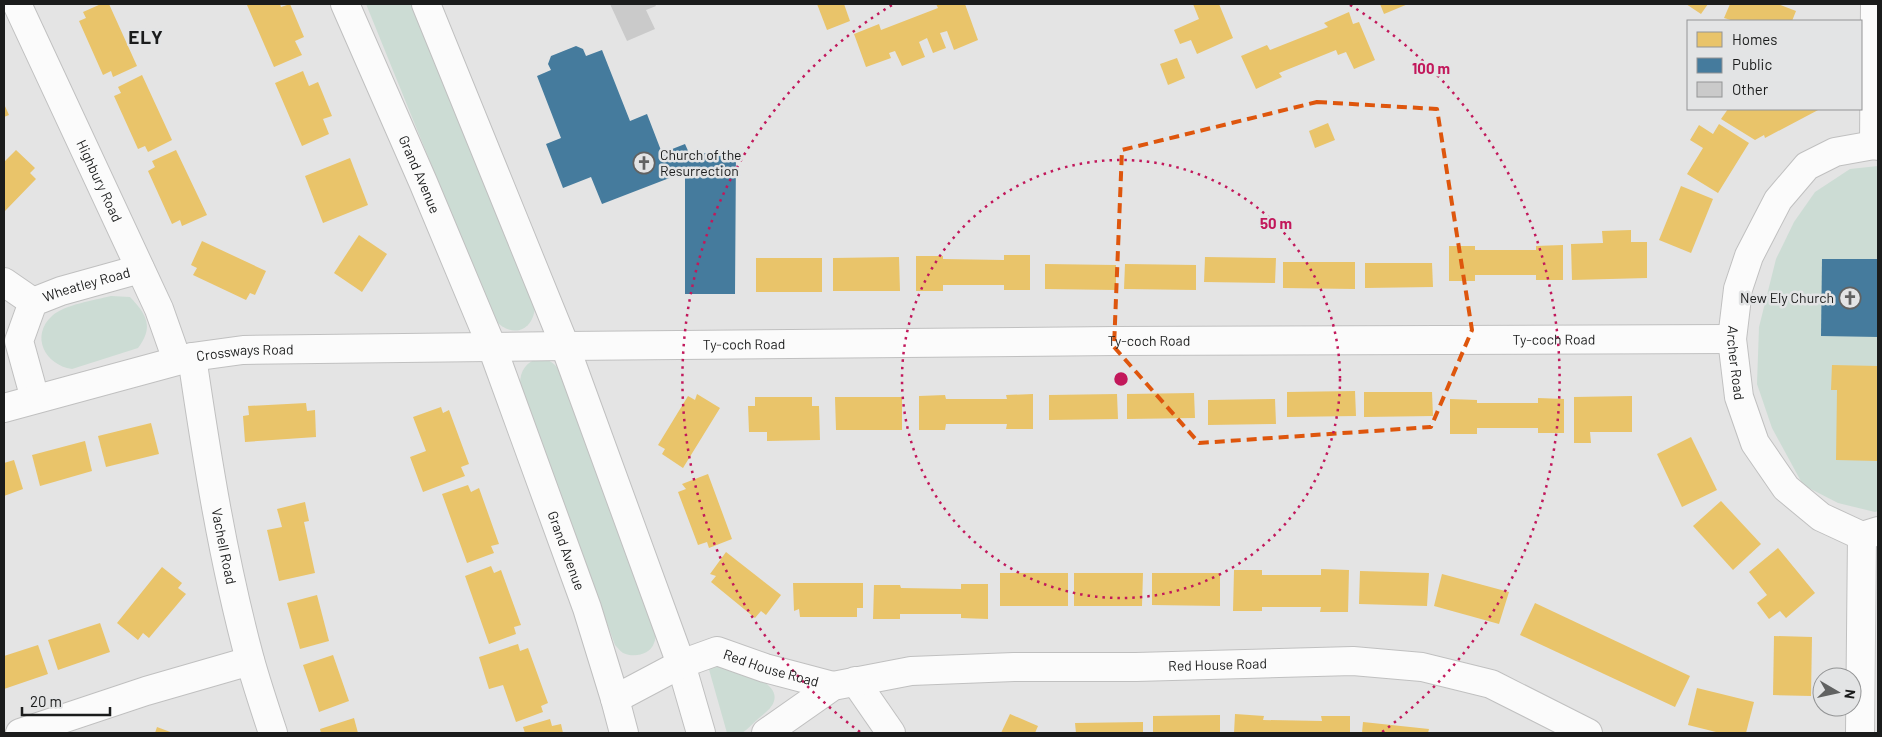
<svg xmlns="http://www.w3.org/2000/svg" width="1882" height="737" font-family="Barlow,sans-serif">
	<style>
		.green { fill: #ccdcd4 }
		.homes { fill: #e9c46a }
		.public { fill: #457b9d }
		.building { fill: #cacaca }
		.lines { fill: none; stroke-linecap: round; stroke-linejoin: round }
		.street-casing { stroke: #c0c0c0; stroke-width: 30 }
		.secondary-casing { stroke: #c0c0c0; stroke-width: 30 }
		.street { stroke: #fbfbfb; stroke-width: 28 }
		.secondary { stroke: #fbfbfb; stroke-width: 28 }
		.marked { fill: none; stroke: #de560d; stroke-width: 4; stroke-dasharray: 10 6; stroke-linejoin: round }
		.ring { fill: none; stroke: #c2185b; stroke-width: 2.5; stroke-dasharray: 2.5 5 }
		.labels { text-anchor: middle; stroke-width: 5; stroke-linejoin: round; paint-order: stroke }
		.poi-label { font-size: 14px; fill: #1b1c1c; stroke: #e3e4e5; text-anchor: start }
		.street-label { font-size: 14px; fill: #1b1c1c; stroke: #e3e4e5 }
		.district-label { font-size: 19px; font-weight: bold; letter-spacing: 1px; fill: #1b1c1c; stroke: #e3e4e5 }
		.centre { fill: #c2185b; stroke: #e3e4e5; stroke-width: 2.5 }
		.ring-label { font-size: 15px; text-anchor: middle; font-weight: bold; fill: #c2185b; stroke: #e3e4e5; stroke-width: 5; stroke-linejoin: round; paint-order: stroke }
	</style>
	<rect width="100%" height="100%" fill="#e4e4e4"/>
	<g class="green">
		<path d="M366,4H415L535,304C535,331 512,340 494,319Z"/>
		<path d="M1878,166V511L1875,512L1838,503L1803,485L1772,428L1757,384L1759,327L1776,259L1794,222L1815,192L1850,169Z"/>
		<path d="M111,296L130,297C147,315 154,327 138,348L72,369C45,365 30,336 52,316C63,305 95,300 111,296Z"/>
		<path d="M540,358C550,360 555,363 560,372L655,623C655,630 657,636 654,643C650,655 634,658 623,653C620,651 617,647 615,645L520,385C520,370 526,362 540,358Z"/>
		<path d="M713,664C727,667 781,679 774,701C772,708 765,713 759,718C753,723 748,729 742,733H727L708,666Z"/>
	</g>
	<g class="homes">
		<path d="M101,4H109L137,66L113,77L111,71L103,75L79,21L86,18L83,12Z"/>
		<path d="M249,4H280L281,7L290,4L304,37L295,41L302,55L274,67L247,5Z"/>
		<path d="M817,4H844L850,21L827,30Z"/>
		<path d="M936,4H965L978,40L954,50L947,31L940,33L946,48L933,53L927,38L919,42L925,57L902,66L895,51L889,53L891,58L866,67L854,34L879,24L881,30L938,8Z"/>
		<path d="M1193,4H1219L1233,38L1197,54L1191,40L1180,44L1174,30L1199,19Z"/>
		<path d="M1380,4H1408L1384,14Z"/>
		<path d="M1686,4H1708L1701,14Z"/>
		<path d="M1730,4H1778L1796,11L1792,21H1734L1724,18Z"/>
		<path d="M1349,12L1353,24L1359,22L1375,60L1354,69L1346,52L1338,55L1336,50L1279,73L1282,77L1256,89L1241,56L1267,45L1270,50L1328,27L1324,23Z"/>
		<path d="M1177,58L1185,78L1168,85L1160,64Z"/>
		<path d="M303,71L309,86L318,82L332,116L323,119L329,134L302,146L275,83Z"/>
		<path d="M142,75L172,140L148,152L145,146L138,149L114,96L121,93L118,87Z"/>
		<path d="M4,104L9,115L4,117Z"/>
		<path d="M1728,109H1820L1765,138L1764,135L1755,140L1721,119Z"/>
		<path d="M1328,123L1335,140L1315,148L1309,131Z"/>
		<path d="M1719,124L1749,143L1718,193L1687,174L1703,148L1690,140L1699,125L1713,134Z"/>
		<path d="M16,150L35,168L30,173L36,179L4,212V162Z"/>
		<path d="M176,150L207,215L182,226L180,220L172,224L148,171L155,167L152,161Z"/>
		<path d="M350,158L368,205L323,223L305,176Z"/>
		<path d="M1681,186L1713,199L1691,253L1659,240Z"/>
		<path d="M1631,230V242H1647V278L1572,280L1571,244L1603,243L1602,231Z"/>
		<path d="M359,235L387,254L362,292L334,273Z"/>
		<path d="M202,241L266,271L255,295L250,293L246,300L193,275L197,268L191,265Z"/>
		<path d="M1563,245V280H1536V275H1475V281H1449V246H1475V250H1536V246Z"/>
		<path d="M1004,255H1030V290H1004V285H943V291H916V256H943V259L1004,260Z"/>
		<path d="M899,257L900,291H833V258Z"/>
		<path d="M1205,257L1276,258L1275,283L1204,282Z"/>
		<rect x="756" y="258" width="66" height="34"/>
		<path d="M1283,262H1355V289L1283,288Z"/>
		<path d="M1365,263H1432L1433,287L1365,288Z"/>
		<path d="M1045,264L1116,265V290L1045,289Z"/>
		<path d="M1125,264L1196,265V290L1124,289Z"/>
		<path d="M1832,365L1878,366V461L1836,460L1837,390H1831Z"/>
		<path d="M1355,391L1356,416L1287,417V392Z"/>
		<path d="M1364,392H1432L1433,416L1364,417Z"/>
		<path d="M1194,393L1195,418L1127,419V394Z"/>
		<path d="M697,394L720,408L683,468L662,454L665,449L658,445L688,396L695,400Z"/>
		<path d="M1033,394V429H1006L1007,424H946L945,430H919V396L945,395L946,399H1007L1006,395Z"/>
		<path d="M1117,394L1118,419L1049,420V395Z"/>
		<path d="M1632,396V432H1590L1591,443H1574V397Z"/>
		<path d="M755,397H812V406H819L820,440L767,441V432H749L748,406H755Z"/>
		<path d="M835,397H902V430H836Z"/>
		<path d="M1538,398L1564,399V433H1538V428H1477V434H1450V399L1477,400V403H1538Z"/>
		<path d="M1275,399L1276,424L1208,425V400Z"/>
		<path d="M306,403L307,411L315,410L316,437L245,442L243,416L249,415L248,406Z"/>
		<path d="M441,407L443,413L449,410L469,464L461,467L465,476L423,492L410,457L426,451L413,417Z"/>
		<path d="M151,423L159,454L106,467L98,436Z"/>
		<path d="M1691,437L1717,490L1682,507L1657,454Z"/>
		<path d="M85,441L92,471L40,486L32,455Z"/>
		<path d="M14,460L23,489L4,496V463Z"/>
		<path d="M708,474L732,539L709,548L707,542L698,545L678,492L686,489L682,484Z"/>
		<path d="M468,485L471,492L479,488L499,544L491,546L494,553L467,563L442,494Z"/>
		<path d="M1721,501L1761,544L1733,570L1693,526Z"/>
		<path d="M305,502L309,521L304,522L315,573L279,581L267,530L282,527L277,509Z"/>
		<path d="M1778,548L1815,593L1786,618L1780,611L1769,619L1757,603L1767,595L1749,572Z"/>
		<path d="M726,552L781,595L766,615L761,611L755,618L711,582L716,576L710,574Z"/>
		<path d="M491,566L494,573L501,570L521,625L514,627L516,634L489,644L465,576Z"/>
		<path d="M162,567L182,583L178,588L186,594L149,638L143,633L138,640L117,623Z"/>
		<path d="M1321,569L1349,570L1348,612H1320L1321,607H1262V611H1233L1234,570H1262V575H1321Z"/>
		<path d="M1360,571L1429,573L1427,606L1359,604Z"/>
		<rect x="1000" y="573" width="68" height="33"/>
		<path d="M1074,573H1143L1142,606H1074Z"/>
		<path d="M1152,573H1220V606L1152,605Z"/>
		<path d="M1442,574L1509,592L1499,624L1434,606Z"/>
		<path d="M793,583H863V608H857V617H800L799,609L794,611Z"/>
		<path d="M961,584H988V619L961,618V614H900V619H873L874,585H900L901,588L961,589Z"/>
		<path d="M317,595L329,641L300,649L287,603Z"/>
		<path d="M1535,603L1690,676L1675,707L1520,635Z"/>
		<path d="M100,623L110,652L58,670L48,640Z"/>
		<path d="M1774,636L1812,637L1811,696L1773,695Z"/>
		<path d="M518,644L520,651L528,648L548,703L541,706L543,712L516,722L503,685L489,689L479,657Z"/>
		<path d="M38,645L48,674L4,689V656Z"/>
		<path d="M333,655L349,701L319,712L303,665Z"/>
		<path d="M1697,688L1754,702L1746,733H1720L1688,725Z"/>
		<path d="M1010,714L1038,726L1035,733H1001Z"/>
		<path d="M1235,714L1264,716L1263,720L1322,721L1321,716H1350V733H1234Z"/>
		<path d="M1220,715V733H1153V716Z"/>
		<path d="M354,718L358,733H321L320,729Z"/>
		<path d="M550,719L552,726L561,724L563,733H525L523,727Z"/>
		<path d="M1143,722V733H1076L1075,723Z"/>
		<path d="M1363,722L1429,729L1428,733H1362Z"/>
		<path d="M157,727L173,733H155Z"/>
	</g>
	<g class="public">
		<path d="M576,46L583,49L586,56L602,50L630,121L647,114L662,153L685,144L689,153H736L735,294H685V172L602,204L591,177L563,188L546,144L561,138L537,76L551,70L548,64L551,56Z"/>
		<path d="M1822,259H1878V337L1821,336Z"/>
	</g>
	<path class="building" d="M610,4H655L656,6L646,10L655,29L627,41Z"/>
	<g class="lines">
		<g class="street-casing">
			<g id="street">
				<path id="s1" d="M17,4L159,309L177,360"/>
				<path d="M1874,145L1875,4"/>
				<path id="s2" d="M1878,146L1874,145L1835,152L1807,166L1778,200L1749,256L1738,289L1732,339L1739,397L1755,443L1786,488L1821,517L1862,536L1878,531"/>
				<path d="M4,282L33,302"/>
				<path id="s3" d="M565,346L1116,341L1732,339"/>
				<path id="s4" d="M192,357C207,459 223,560 250,660C257,685 265,709 273,733"/>
				<path id="s5" d="M35,399L19,341L33,302L61,291L140,269"/>
				<path id="s6" d="M681,664L717,651L765,668L833,686"/>
				<path d="M855,681L891,733"/>
				<path d="M20,733L146,691L250,661"/>
				<path id="s7" d="M766,733L833,686L911,671L1014,667H1136L1353,661L1422,667L1491,684L1588,733"/>
				<path d="M1860,733L1862,536"/>
			</g>
		</g>
		<g class="secondary-casing">
			<g id="secondary">
				<path id="s8" d="M345,4L423,182L492,347L587,608L615,699L624,733"/>
				<path d="M426,4L565,346L681,664L701,733"/>
				<path id="s9" d="M4,408L192,357L243,350L565,346"/>
				<path d="M615,699L681,664"/>
			</g>
		</g>
		<use href="#street" class="street"/>
		<use href="#secondary" class="secondary"/>
	</g>
	<path class="marked" d="M1317,102L1437,109L1472,330L1431,427L1199,443L1114,347L1122,150Z"/>
	<g class="ring">
		<circle cx="1121" cy="379" r="219"/>
		<path d="M860 732A439 439 0 0 1 892 5M1350 5A439 439 0 0 1 1382 732"/>
	</g>
	<defs>
		<g id="church-ring" transform="scale(1.125)"><circle r="9.5" fill="#e3e4e5" stroke="#616262" stroke-width="1.5"/><path d="M-1.2-6h2.4v3.5h3.3v2.4h-3.3V6h-2.4V-.1h-3.3v-2.4h3.3Z" fill="#616262"/></g>
	</defs>
	<g fill-rule="evenodd">
		<use href="#church-ring" x="644" y="163"/>
		<use href="#church-ring" x="1850" y="298"/>
	</g>
	<g class="labels">
		<g class="poi-label">
			<text x="660" y="160">Church of the<tspan x="660" dy="16">Resurrection</tspan></text>
			<text x="1834" y="303" text-anchor="end">New Ely Church</text>
		</g>
		<g class="street-label">
			<text dy="5" stroke="none"><textPath href="#s8" startOffset="186">Grand Avenue</textPath></text>
			<text dy="5" stroke="none"><textPath href="#s1" startOffset="195">Highbury Road</textPath></text>
			<text dy="5" stroke="none"><textPath href="#s5" startOffset="158">Wheatley Road</textPath></text>
			<text dy="5" stroke="none"><textPath href="#s3" startOffset="989">Ty-coch Road</textPath></text>
			<text dy="5" stroke="none"><textPath href="#s3" startOffset="584">Ty-coch Road</textPath></text>
			<text dy="5" stroke="none"><textPath href="#s3" startOffset="179">Ty-coch Road</textPath></text>
			<text dy="5" stroke="none"><textPath href="#s9" startOffset="248">Crossways Road</textPath></text>
			<text dy="5" stroke="none"><textPath href="#s2" startOffset="292">Archer Road</textPath></text>
			<text dy="5" stroke="none"><textPath href="#s4" startOffset="192">Vachell Road</textPath></text>
			<text dy="5" stroke="none"><textPath href="#s8" startOffset="590">Grand Avenue</textPath></text>
			<text dy="5" stroke="none"><textPath href="#s7" startOffset="468">Red House Road</textPath></text>
			<text dy="5" stroke="none"><textPath href="#s6" startOffset="95">Red House Road</textPath></text>
		</g>
		<g class="district-label">
			<text x="146" y="44">ELY</text>
		</g>
	</g>
	<circle cx="1121" cy="379" r="8" class="centre"/>
	<g class="ring-label">
		<text x="1431" y="74">100 m</text>
		<text x="1276" y="229">50 m</text>
	</g>
	<rect width="1882" height="737" fill="none" stroke="#1b1c1c" stroke-width="10"/>
	<rect x="1687" y="20" width="175" height="90" fill="#e3e4e5" stroke="#939495"/>
	<rect x="1697" y="32" width="25" height="15" fill="#e9c46a" stroke="#939495"/>
	<text x="1732" y="45" font-size="15" fill="#1b1c1c">Homes</text>
	<rect x="1697" y="58" width="25" height="15" fill="#457b9d" stroke="#939495"/>
	<text x="1732" y="70" font-size="15" fill="#1b1c1c">Public</text>
	<rect x="1697" y="82" width="25" height="15" fill="#cacaca" stroke="#939495"/>
	<text x="1732" y="95" font-size="15" fill="#1b1c1c">Other</text>
	<g transform="translate(1837 692) rotate(99)"><circle r="24" fill="#e3e4e5" stroke="#939495"/>
	<path d="M0-4L9 19L0 12L-9 19Z" fill="#616262"/>
	<text y="-8" font-size="14" font-weight="bold" text-anchor="middle" fill="#1b1c1c">N</text>
	</g>
	<path d="M22 707v8h88v-8" fill="none" stroke="#1b1c1c" stroke-width="2.5"/>
	<text x="30" y="707" font-size="15" fill="#1b1c1c" stroke="#e3e4e5" stroke-width="4" paint-order="stroke">20 m</text>
</svg>
